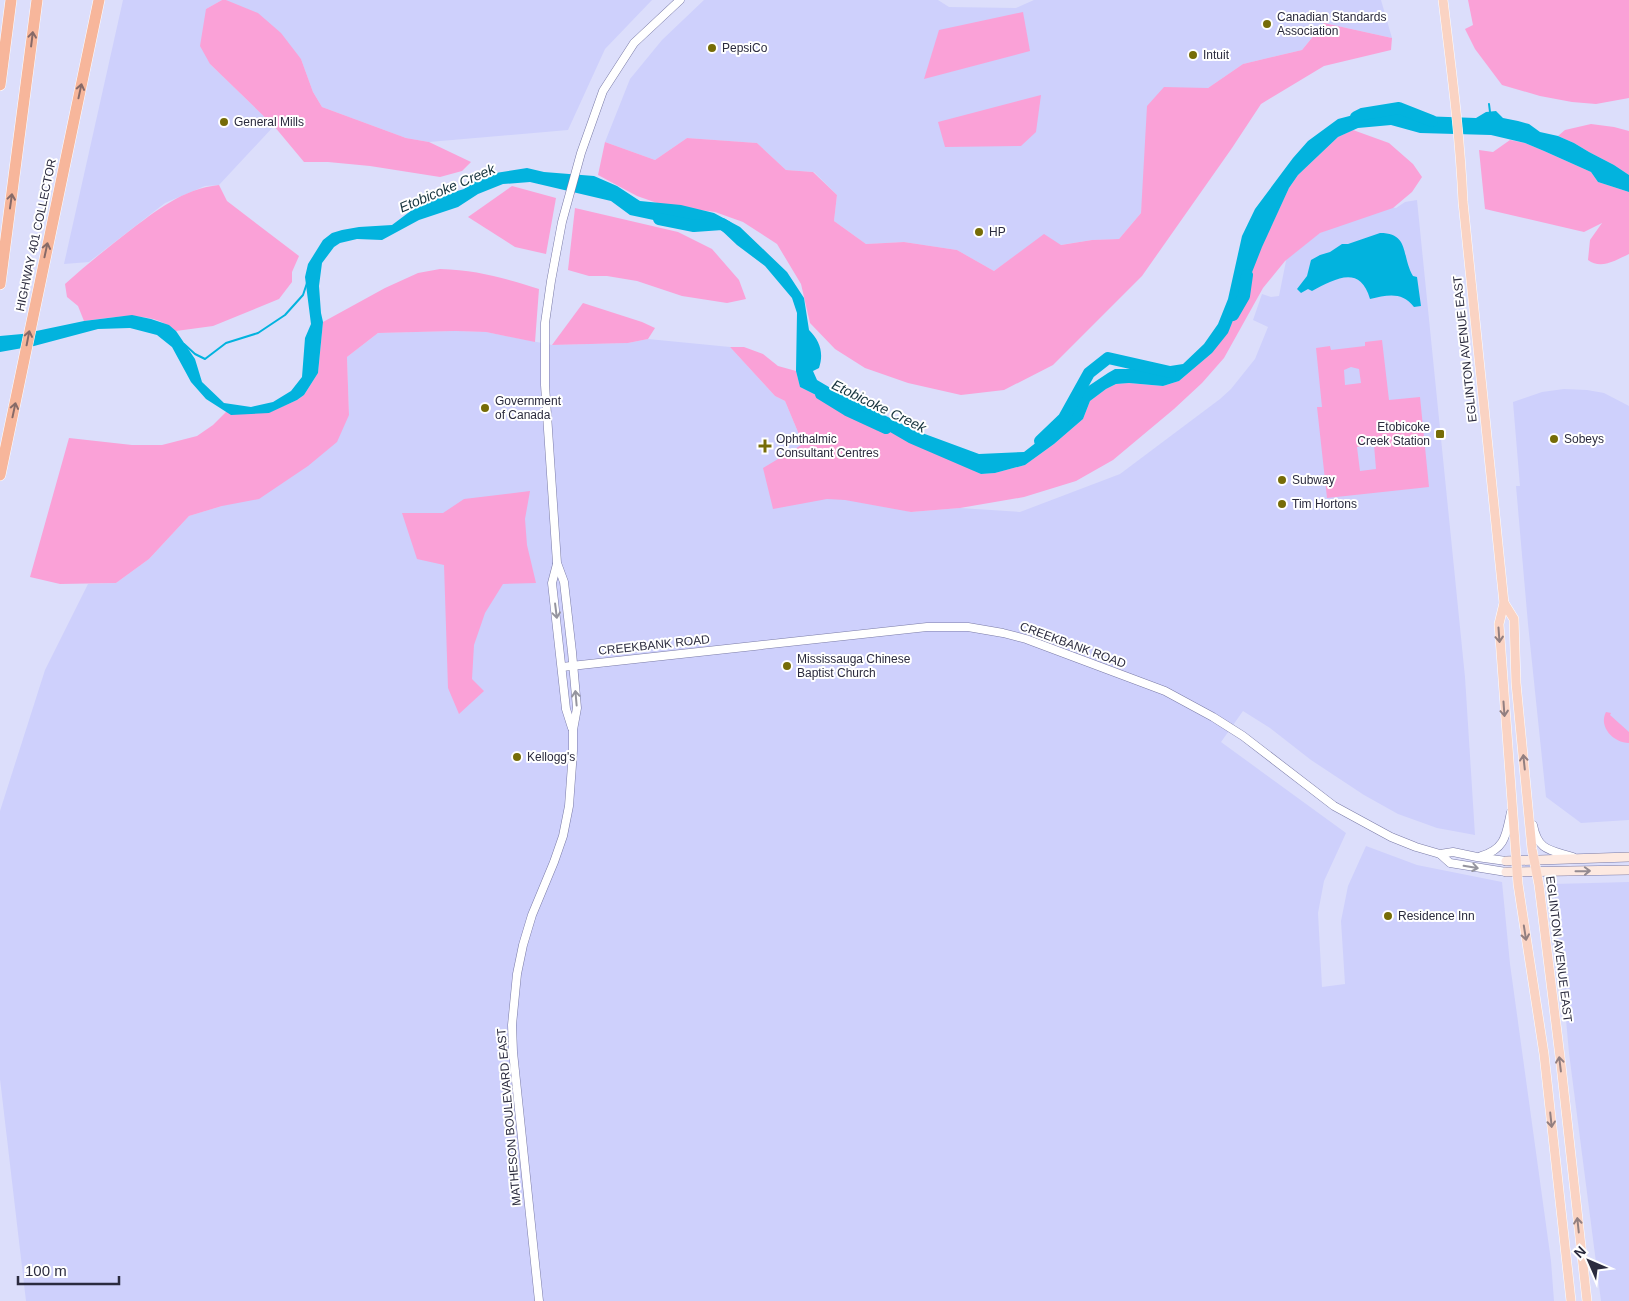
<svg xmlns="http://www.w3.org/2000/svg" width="1629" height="1301" font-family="Helvetica,sans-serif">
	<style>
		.built { fill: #ced0fc }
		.green { fill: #faa1d7; fill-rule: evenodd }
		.water { fill: #02b3de }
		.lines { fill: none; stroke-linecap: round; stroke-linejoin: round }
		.stream { stroke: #02b3de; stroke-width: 2 }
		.river { stroke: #02b3de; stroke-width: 12 }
		.tertiary-casing { stroke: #7a7ba7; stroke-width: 9 }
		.secondary-casing { stroke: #7a7ba7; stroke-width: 10 }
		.primary-casing { stroke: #fff; stroke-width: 10 }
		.motorway-casing { stroke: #fff; stroke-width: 12 }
		.tertiary { stroke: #fff; stroke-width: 8 }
		.secondary { stroke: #fde9e1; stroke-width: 9 }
		.primary { stroke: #fad3c3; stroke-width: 9 }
		.motorway { stroke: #f7b69b; stroke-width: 11 }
		.oneway { stroke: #876a68 }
		.oneway2 { stroke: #95959e }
		.oneway3 { stroke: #927f80 }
		.oneway4 { stroke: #948a90 }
		.poi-dot { fill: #766c07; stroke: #fff; stroke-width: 2 }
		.labels { text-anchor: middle; stroke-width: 4; stroke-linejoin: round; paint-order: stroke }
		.poi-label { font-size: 12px; fill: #2b2b3e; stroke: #fff; text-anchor: start }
		.street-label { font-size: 12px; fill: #2b2b3e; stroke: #fff }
		.water-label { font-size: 14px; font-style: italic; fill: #17343e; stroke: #fff }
	</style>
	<rect width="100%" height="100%" fill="#dcdefb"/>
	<g class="built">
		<path d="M123,0H222L206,9L210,64L274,126L219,185L205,186L165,203L89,262L64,264Z"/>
		<path d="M226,0H652L605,49L568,130L429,142L406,138L322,107L313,92L301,59Z"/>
		<path d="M704,0H938L949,7L1016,8L1034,0H1381L1392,38L1324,23L1302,50L1243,64L1208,88L1192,89L1143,193L1141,213L1119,239L1092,240L1060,245L1044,235L994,271L957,250L904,242L866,244L834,221L837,195L814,172L786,170L757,143L687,138L655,160L605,142L630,79L662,40Z"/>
		<path d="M1417,200L1465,677L1475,835L1437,828L1398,814L1364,795L1311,760L1270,728L1243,711L1221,742L1346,833L1324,881L1318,913L1322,987L1345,984L1341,921L1348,886L1366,846L1417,865L1502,882L1510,964L1551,1261L1554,1301H26L0,1079V811L45,670L88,584L116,583L149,559L189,516L222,506L349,415L347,357L378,333L455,331L486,332L552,345L628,343L648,339L730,347L775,396L785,401L803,444L828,489L911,512L960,508L1020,512L1120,474L1220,399L1231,389L1255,359L1268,327L1253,320L1262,294L1271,297L1279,296L1289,246L1384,206L1396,208L1405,202Z"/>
		<path d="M1564,389L1587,390L1604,393L1629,406V820L1581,823L1546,797L1528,624L1516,486H1520L1513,402L1542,392Z"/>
		<path d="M1629,882V1301H1601L1569,1053L1554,884Z"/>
	</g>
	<g class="green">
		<path d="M222,0H226L258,13L281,33L301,59L313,92L322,107L406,138L429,142L471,162L462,171L440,177L370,166L328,162H304L274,126L210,64L200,46L206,9Z"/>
		<path d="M1468,0H1629V98L1596,104L1572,102L1540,96L1502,85L1475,49L1465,29L1473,25Z"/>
		<path d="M1023,12L1030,51L924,79L939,30Z"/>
		<path d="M1324,23L1392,38L1391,50L1324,66L1261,104L1232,148L1142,276L1053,365L1004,390L961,395L908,383L865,368L835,349L810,323L801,284L777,244L743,222L715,212L663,205L637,196L598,175L605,142L655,160L687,138L757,143L786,170L813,172L837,195L834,221L866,244L904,242L957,250L994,271L1044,234L1061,245L1092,240L1119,239L1141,213L1147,106L1164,87L1208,88L1243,64L1302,50Z"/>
		<path d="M1041,95L1036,132L1021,146L945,147L938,122Z"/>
		<path d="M1591,124L1614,127L1629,131V175L1614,165L1589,152L1574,143L1558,136L1565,130Z"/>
		<path d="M1353,130L1389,143L1413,164L1422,177L1412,192L1393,208L1320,233L1285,261L1263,288L1224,358L1202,383L1174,409L1113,460L1076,481L1024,497L960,508L911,512L845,500L827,499L773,509L763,468L803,444L785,401L775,396L730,347H744L763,354L778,366L796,371L800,387L824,399L847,407L981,474L995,473L1025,465L1054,444L1083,419L1090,401L1106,389L1116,384L1129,383L1163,386L1179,381L1212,353L1289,188L1298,175L1338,137Z"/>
		<path d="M1510,140L1525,143L1544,151L1591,172L1598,182L1629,192V254C1616,260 1601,270 1588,260L1590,240L1602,223L1584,232L1485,209L1479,150L1493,152Z"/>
		<path d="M219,185L227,201L299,256L292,272V282L279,299L213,326L176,331C150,309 115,317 84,321L78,306L67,297L65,284C85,266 106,249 128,232C156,211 182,189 219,185Z"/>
		<path d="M512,186L556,198L546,254L515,247L468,217Z"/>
		<path d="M575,208L678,232L712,249L739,280L746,299L727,303L682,296L637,281L607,276H589L568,270Z"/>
		<path d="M440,269C478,270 503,278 539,289L535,342L486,332L455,331L378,333L347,357L349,415L337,442L308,466L259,499L222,506L189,516L149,559L116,583L60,584L30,577L69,438L132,445H162L197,436L213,425L230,408L268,413L297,400L304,395L318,373L323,322L385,288L418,273Z"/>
		<path d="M583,303L642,322L655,328L648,339L628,343L552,345Z"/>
		<path d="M1382,340L1389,400L1420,397L1429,487L1327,498L1317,407H1322L1316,348L1330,346L1331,350L1365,346V342ZM1351,367L1359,369L1361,383L1345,385L1344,370ZM1374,445L1376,469L1360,471L1357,447Z"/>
		<path d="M530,491L525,519L527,545L536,583L503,584L485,613L474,645L472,679L484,691L459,714L448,688L444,565L417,559L402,513H443L464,499Z"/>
		<path d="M1606,712L1611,713L1610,715L1629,732V743C1614,743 1598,727 1606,712Z"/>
	</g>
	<g class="water">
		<path d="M1496,111L1503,118L1518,121L1529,124L1540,132L1558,136L1574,143L1589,152L1614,165L1629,175V192L1598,182L1591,172L1544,151L1525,143L1491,135L1420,133L1391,125L1358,128L1338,137L1298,175L1289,188L1262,247L1228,333L1212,353L1179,381L1163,386L1129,383L1116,384L1106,389L1090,401L1083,419L1054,444L1025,465L995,473L981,474L909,443L847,407L824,399L800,387L796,371L797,313L792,298L765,266L737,245L718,227L708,223L663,222L630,215L611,201L530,182L503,184L478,194L458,207L419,220L382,240L357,239L340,243L334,247L322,263L319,286L321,313L323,322L318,373L304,395L297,400L269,413L231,415L206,399L191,382L172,347L157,335L130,328L98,329L34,346L0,352V336L22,334L84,321L132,315L151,319L169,325L176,331L195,359L202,382L224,403L251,407L273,402L291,391L302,377L305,338L311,324L305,277L308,264L323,240L332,233L342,230L359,227L392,225L424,201L464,189L483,175L527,168L544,172L594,176L617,186L640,201L681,205L714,213L740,227L787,272L804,298L809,330C820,341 824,353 819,368L813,371L817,380L834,390L914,430L979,454L1024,452L1060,424L1068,408L1087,387L1108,373L1115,369H1151L1183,364L1204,344L1218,324L1228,299L1242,236L1255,209L1293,158L1308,141L1338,119L1361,113H1397L1420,116L1476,118L1486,112Z"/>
		<path d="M1380,233C1410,233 1401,256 1413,276L1417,277L1421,306L1414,307C1402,291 1387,295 1370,299C1360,264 1335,279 1312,291L1308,289L1301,293L1297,289L1307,276L1311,260L1320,255L1330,252L1342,244H1348Z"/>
	</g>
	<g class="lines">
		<g class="stream">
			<path d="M1489,104L1490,112"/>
			<path d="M184,344L195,354L205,359L226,343L258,333L285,315L303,295L307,283"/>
		</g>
		<g class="river">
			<path d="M1356,117L1362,114L1399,108L1432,121"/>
			<path d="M659,219L694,226L722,224L727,227"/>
			<path d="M1233,315L1244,296L1247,275"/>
			<path d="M821,394L847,410L886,428"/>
			<path d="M1040,441L1064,418L1089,373L1108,358L1170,372"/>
		</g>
		<g class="tertiary-casing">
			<g id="tertiary">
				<path d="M557,564L552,583L566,709L572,728"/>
				<path d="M562,667L927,627H968L1003,633L1026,639L1165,691L1213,717L1243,736L1334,806L1391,837L1416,847L1440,854L1453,852L1477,857L1506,861"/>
				<path d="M1533,825C1538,851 1550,850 1573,857"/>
				<path d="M1440,854L1450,863L1506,872"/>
				<path d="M1481,856C1506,849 1506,834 1511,812"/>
				<path d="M539,1301L513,1052L512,1025L517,974L523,945L532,915L554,862L563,836L569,806L573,751V730L577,708L572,652L564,582L557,563L545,385V323L551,281L562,222L581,153L603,91L634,43L680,0"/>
			</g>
		</g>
		<g class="secondary-casing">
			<g id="secondary">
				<path d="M1506,861L1629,857"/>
				<path d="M1506,872L1629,870"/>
			</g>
		</g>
		<g class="primary-casing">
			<g id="primary">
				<path d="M1443,0C1451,67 1460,134 1463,202L1504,603L1499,624L1518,884L1544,1054L1571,1301"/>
				<path d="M1504,603L1514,619L1516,683L1532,849L1539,885L1561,1065L1587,1301"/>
			</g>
		</g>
		<g class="motorway-casing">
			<g id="motorway">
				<path d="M0,85L11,0"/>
				<path d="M0,284L37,0"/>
				<path d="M0,475L99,0"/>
			</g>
		</g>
		<use href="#tertiary" class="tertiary"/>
		<use href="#secondary" class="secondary"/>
		<use href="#primary" class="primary"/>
		<use href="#motorway" class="motorway"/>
	</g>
	<defs><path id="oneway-shaft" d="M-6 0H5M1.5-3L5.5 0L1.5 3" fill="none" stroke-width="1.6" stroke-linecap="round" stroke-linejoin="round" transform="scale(1.25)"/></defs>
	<g class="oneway">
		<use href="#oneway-shaft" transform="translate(32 39) rotate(-83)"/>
		<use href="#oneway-shaft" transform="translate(80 91) rotate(-78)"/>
		<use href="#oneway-shaft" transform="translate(11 201) rotate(-82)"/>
		<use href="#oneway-shaft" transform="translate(46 250) rotate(-78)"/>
		<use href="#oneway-shaft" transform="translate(28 338) rotate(-79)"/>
		<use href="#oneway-shaft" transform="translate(14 410) rotate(-78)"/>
	</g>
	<g class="oneway2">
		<use href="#oneway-shaft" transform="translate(556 611) rotate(83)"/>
		<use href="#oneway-shaft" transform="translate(576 698) rotate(-95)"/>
		<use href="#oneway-shaft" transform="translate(1471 867) rotate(9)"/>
	</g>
	<g class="oneway3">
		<use href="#oneway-shaft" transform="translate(1499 635) rotate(86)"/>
		<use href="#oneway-shaft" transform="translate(1504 709) rotate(86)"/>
		<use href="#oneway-shaft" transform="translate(1524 762) rotate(-96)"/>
		<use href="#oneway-shaft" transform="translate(1525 933) rotate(81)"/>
		<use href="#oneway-shaft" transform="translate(1560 1064) rotate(-97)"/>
		<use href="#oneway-shaft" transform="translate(1551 1120) rotate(84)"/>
		<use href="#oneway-shaft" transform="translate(1578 1225) rotate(-96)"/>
	</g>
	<use class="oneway4" href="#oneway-shaft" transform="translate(1583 871) rotate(-1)"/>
	<g class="poi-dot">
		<circle cx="1267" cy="24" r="5"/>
		<circle cx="712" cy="48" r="5"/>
		<circle cx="1193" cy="55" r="5"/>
		<circle cx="224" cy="122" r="5"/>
		<circle cx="979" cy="232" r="5"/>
		<circle cx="485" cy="408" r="5"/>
		<rect x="1435" y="429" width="10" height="10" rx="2.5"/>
		<circle cx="1554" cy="439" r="5"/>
		<path d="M762.5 438.5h5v5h5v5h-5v5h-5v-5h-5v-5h5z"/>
		<circle cx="1282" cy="480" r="5"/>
		<circle cx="1282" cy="504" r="5"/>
		<circle cx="787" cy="666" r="5"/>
		<circle cx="517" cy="757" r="5"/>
		<circle cx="1388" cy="916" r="5"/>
	</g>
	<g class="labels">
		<g class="poi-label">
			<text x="1277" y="21">Canadian Standards<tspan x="1277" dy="14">Association</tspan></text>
			<text x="722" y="52">PepsiCo</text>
			<text x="1203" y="59">Intuit</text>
			<text x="234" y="126">General Mills</text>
			<text x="989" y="236">HP</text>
			<text x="495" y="405">Government<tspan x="495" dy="14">of Canada</tspan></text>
			<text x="1430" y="431" text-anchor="end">Etobicoke<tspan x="1430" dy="14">Creek Station</tspan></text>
			<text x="776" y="443">Ophthalmic<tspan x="776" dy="14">Consultant Centres</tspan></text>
			<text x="1564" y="443">Sobeys</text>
			<text x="1292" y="484">Subway</text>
			<text x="1292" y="508">Tim Hortons</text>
			<text x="797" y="663">Mississauga Chinese<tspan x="797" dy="14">Baptist Church</tspan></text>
			<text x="527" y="761">Kellogg's</text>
			<text x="1398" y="920">Residence Inn</text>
		</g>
		<g class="street-label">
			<text transform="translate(36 235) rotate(-78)" y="4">HIGHWAY 401 COLLECTOR</text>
			<text transform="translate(1465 349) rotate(-96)" y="4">EGLINTON AVENUE EAST</text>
			<text transform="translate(654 645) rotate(-6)" y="4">CREEKBANK ROAD</text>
			<text transform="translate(1073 645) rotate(20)" y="4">CREEKBANK ROAD</text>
			<text transform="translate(1559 949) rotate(83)" y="4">EGLINTON AVENUE EAST</text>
			<text transform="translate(509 1117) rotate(-95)" y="4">MATHESON BOULEVARD EAST</text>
		</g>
		<g class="water-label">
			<text transform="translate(447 188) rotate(-23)" y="5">Etobicoke Creek</text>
			<text transform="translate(879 406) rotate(26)" y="5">Etobicoke Creek</text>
		</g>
	</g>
	<g transform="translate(1589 1261) rotate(315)" stroke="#ffffff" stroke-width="4" paint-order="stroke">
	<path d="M0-4L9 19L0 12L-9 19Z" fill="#2b2b3e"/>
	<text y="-8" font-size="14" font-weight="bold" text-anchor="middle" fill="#2b2b3e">N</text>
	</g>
	<path d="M18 1276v8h101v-8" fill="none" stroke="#2b2b3e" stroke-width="2.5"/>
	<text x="25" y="1276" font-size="15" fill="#2b2b3e" stroke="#ffffff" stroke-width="4" paint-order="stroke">100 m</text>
</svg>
